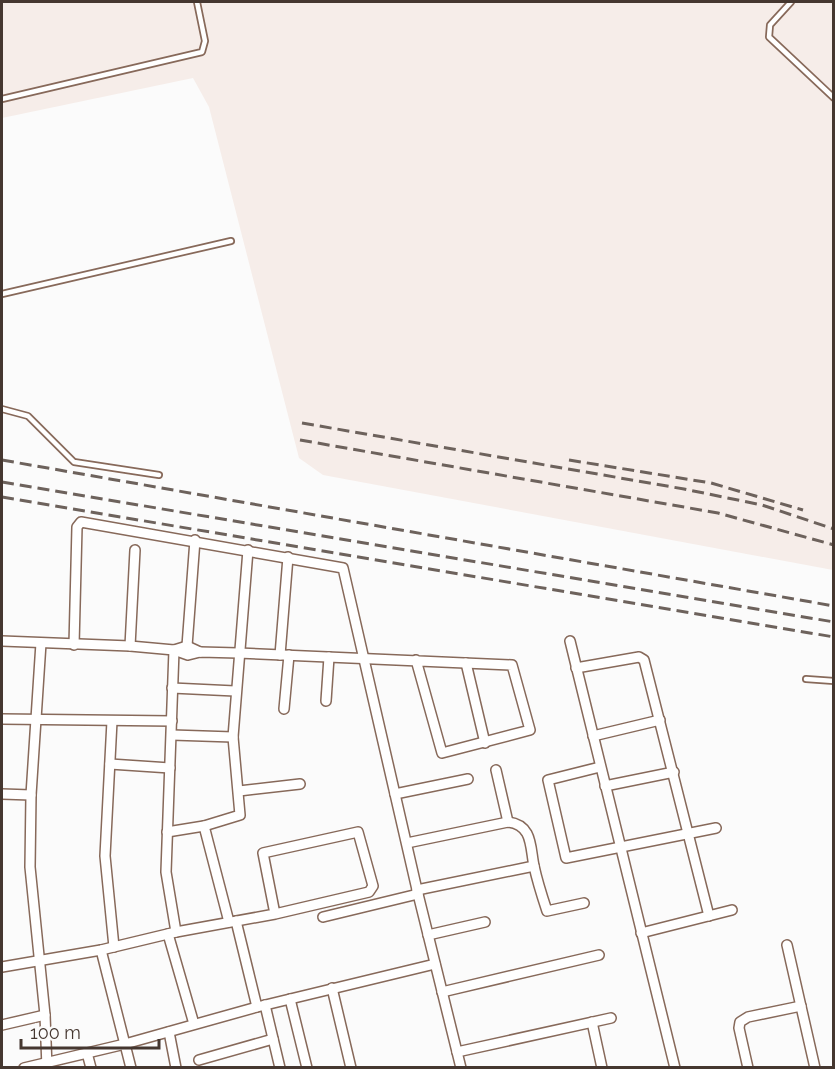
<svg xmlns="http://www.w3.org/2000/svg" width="835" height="1069" font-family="Raleway,sans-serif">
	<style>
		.built { fill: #f6ede9 }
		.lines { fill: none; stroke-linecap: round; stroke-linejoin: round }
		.service-casing { stroke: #87695a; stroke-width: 8 }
		.minor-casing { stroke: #87695a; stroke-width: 12 }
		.service { stroke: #fff; stroke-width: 4.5 }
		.minor { stroke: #fff; stroke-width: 9 }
		.rail { stroke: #6d625c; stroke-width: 3; stroke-dasharray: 12 6; stroke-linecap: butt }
	</style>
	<rect width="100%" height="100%" fill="#fbfbfb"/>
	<path class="built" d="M2,2H833V570L323,475L299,458L209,107L193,78L2,118Z"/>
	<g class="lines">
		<g class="service-casing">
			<g id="service">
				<path d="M791,2L770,25L769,37L834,98"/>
				<path d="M2,99L202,52L205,41L197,2"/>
				<path d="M2,294L231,241"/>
				<path d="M2,409L28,416L74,462L159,475"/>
				<path d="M806,679L834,681"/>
			</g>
		</g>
		<g class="minor-casing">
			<g id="minor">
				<path d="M2,641L130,646L174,650L188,655L200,652L238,653L512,665L530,730L442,753L416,660"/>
				<path d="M570,641L675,1068"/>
				<path d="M41,643L31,795L30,867L45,1015L47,1068"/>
				<path d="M74,645L77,527L81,522L343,568L418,894L461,1068"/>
				<path d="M130,646L135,550"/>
				<path d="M187,646L195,540"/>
				<path d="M280,655L288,557"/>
				<path d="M466,663L485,743"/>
				<path d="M576,668L639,657L644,660L709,916"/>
				<path d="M172,688L235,691"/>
				<path d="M326,701L329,657"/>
				<path d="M284,709L289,655"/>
				<path d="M2,719L172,721"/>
				<path d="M112,721L105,856L114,947"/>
				<path d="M172,735L233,737"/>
				<path d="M593,736L660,720"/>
				<path d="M110,764L170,768"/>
				<path d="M600,767L548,780L566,858L716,828"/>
				<path d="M496,770L508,822"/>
				<path d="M605,786L674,772"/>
				<path d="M239,791L300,784"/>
				<path d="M2,794L31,795"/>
				<path d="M395,794L468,779"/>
				<path d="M204,826L229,922"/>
				<path d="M167,832L204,826L240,815L233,737L248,550"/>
				<path d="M407,843L508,822C533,825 530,847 534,866C537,880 542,896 547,911L584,903"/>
				<path d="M417,890L534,866"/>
				<path d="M323,917L418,894"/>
				<path d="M236,921L257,1007"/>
				<path d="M176,932L166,872L174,650L187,646L200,652"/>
				<path d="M641,933L732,910"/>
				<path d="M168,934L194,1024"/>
				<path d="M428,935L485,922"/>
				<path d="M787,945L815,1068"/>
				<path d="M101,950L131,1068"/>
				<path d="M2,967L101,950L176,932L275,914L369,892L373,886L358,832L263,853L275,914"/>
				<path d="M332,988L351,1068"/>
				<path d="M442,992L599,955"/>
				<path d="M290,999L307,1068"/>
				<path d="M265,1005L280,1068"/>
				<path d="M592,1022L602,1068"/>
				<path d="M2,1025L45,1015"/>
				<path d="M169,1032L176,1068"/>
				<path d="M457,1052L611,1018"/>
				<path d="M87,1053L91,1068"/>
				<path d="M199,1060L273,1039"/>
				<path d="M24,1068L125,1044L257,1007L435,964"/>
				<path d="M748,1068L739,1028L740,1022L748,1017L801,1006"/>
			</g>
		</g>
		<use href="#service" class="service"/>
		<use href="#minor" class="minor"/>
		<g class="rail">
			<path d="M302,423L684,489L762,505L834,529"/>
			<path d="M300,440L718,513L834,545"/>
			<path d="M2,460L834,606"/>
			<path d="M569,460L711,483L803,510"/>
			<path d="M2,482L834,622"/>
			<path d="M2,497L834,637"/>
		</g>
	</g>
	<rect width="835" height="1069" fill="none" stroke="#453730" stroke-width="6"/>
	<path d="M21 1039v9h138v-9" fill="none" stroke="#453730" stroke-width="3"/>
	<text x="30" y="1039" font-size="18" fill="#453730" stroke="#fbfbfb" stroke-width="4.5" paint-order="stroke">100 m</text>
</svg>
